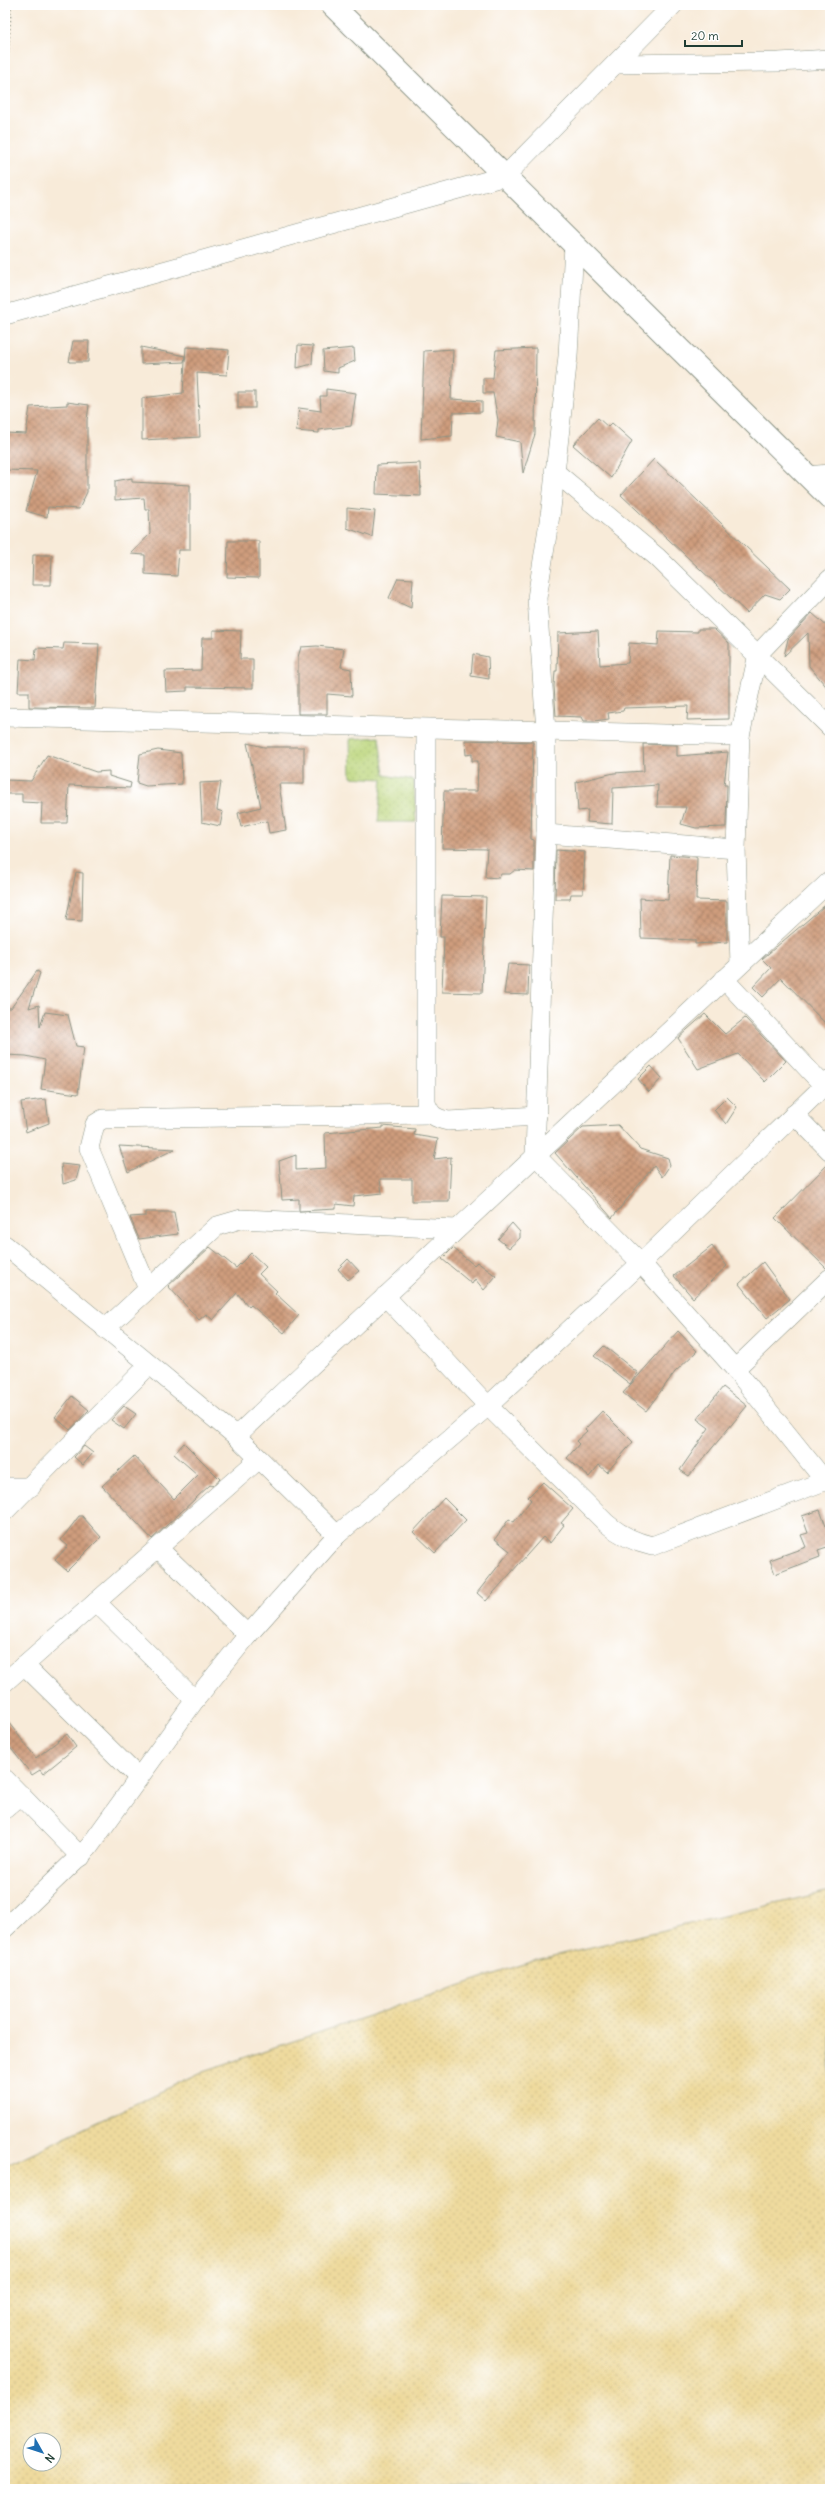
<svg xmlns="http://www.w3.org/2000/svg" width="835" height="2494" font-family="Delius,sans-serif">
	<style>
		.grass { fill: url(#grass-dots); stroke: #6d8957 }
		.sand { fill: url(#sand-dots); stroke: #868c69; fill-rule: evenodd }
		.building { fill: url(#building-cross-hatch) }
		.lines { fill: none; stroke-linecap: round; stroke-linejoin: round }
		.minor-casing { stroke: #8c9486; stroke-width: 20 }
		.tertiary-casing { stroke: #8c9486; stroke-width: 24 }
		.path { stroke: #8c9486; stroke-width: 2.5; stroke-dasharray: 1 3; stroke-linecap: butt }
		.minor { stroke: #fff; stroke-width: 19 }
		.tertiary { stroke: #fff; stroke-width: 22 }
	</style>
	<defs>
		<pattern id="grass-dots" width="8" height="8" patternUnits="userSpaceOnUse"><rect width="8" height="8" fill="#bbd57a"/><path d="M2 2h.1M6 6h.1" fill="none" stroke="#a0b86a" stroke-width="1.8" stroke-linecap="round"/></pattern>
		<pattern id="sand-dots" width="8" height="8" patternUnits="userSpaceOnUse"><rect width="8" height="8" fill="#eeda9e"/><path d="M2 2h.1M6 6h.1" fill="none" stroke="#ccbc89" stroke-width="1.8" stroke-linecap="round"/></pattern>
		<pattern id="building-cross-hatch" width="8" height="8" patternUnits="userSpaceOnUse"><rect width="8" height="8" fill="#cf9d7d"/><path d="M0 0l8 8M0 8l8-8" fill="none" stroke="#a78167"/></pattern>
	</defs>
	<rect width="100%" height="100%" fill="#fff"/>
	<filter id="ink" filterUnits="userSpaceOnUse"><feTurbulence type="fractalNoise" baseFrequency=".025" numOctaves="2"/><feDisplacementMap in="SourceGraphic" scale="8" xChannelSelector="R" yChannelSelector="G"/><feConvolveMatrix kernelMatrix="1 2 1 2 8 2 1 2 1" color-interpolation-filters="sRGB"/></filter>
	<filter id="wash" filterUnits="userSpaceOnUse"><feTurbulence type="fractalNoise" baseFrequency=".012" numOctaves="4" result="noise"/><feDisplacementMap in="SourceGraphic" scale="16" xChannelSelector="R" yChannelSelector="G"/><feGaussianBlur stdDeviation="0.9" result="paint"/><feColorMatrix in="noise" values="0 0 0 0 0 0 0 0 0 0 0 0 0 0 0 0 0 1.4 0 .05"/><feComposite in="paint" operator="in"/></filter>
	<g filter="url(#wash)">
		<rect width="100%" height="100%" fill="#f8ebd9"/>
		<path class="grass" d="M379,737L384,775L414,780L416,822H378L382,779L351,777L350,739Z"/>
		<path class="sand" d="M830,1891V2489H8L5,2481V2166L204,2071L536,1960ZM30,2440H54V2464H30Z"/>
		<g id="blocks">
			<g class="building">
				<path d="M73,341H89L88,362H69Z"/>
				<path d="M298,345L313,346L312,364L297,368Z"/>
				<path d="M141,347L185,356L184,362L141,364Z"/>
				<path d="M186,347L229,350L227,375L197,373L200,437L142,440V398L183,393Z"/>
				<path d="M354,348L355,361L338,368V373L324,371L323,351Z"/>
				<path d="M536,348L535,434L523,473L520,442L496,437L498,420L493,393H483V378H493L496,350Z"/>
				<path d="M453,349L451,399L482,401V412L453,413L452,436L421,439L424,351Z"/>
				<path d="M326,389L356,393L351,426L319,430V433L296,431L299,408L321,411L320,396H326Z"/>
				<rect x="238" y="392" width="17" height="16"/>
				<path d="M67,402L89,405L87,420V492L79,509L48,507L47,517L26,511L37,471L5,470V433L26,434L30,407L67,405Z"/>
				<path d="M598,418L608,427L612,423L632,441L611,478L573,445Z"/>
				<path d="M654,459L790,589L780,599L765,594L747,613L621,495Z"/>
				<path d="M420,463L421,496L376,494L377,465Z"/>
				<path d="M132,478V482L190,485V550H179L177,576L145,574V555L131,554L150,534L149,509H145L144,498L115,500V481Z"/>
				<path d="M347,508L375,511L372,537L347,528Z"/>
				<path d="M228,541H259V578L227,577Z"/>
				<path d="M33,555H52L51,585H32Z"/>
				<path d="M398,578L413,579L411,608L389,598Z"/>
				<path d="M812,613L830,629V691L809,666L808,633L784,656L788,639Z"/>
				<path d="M698,629H714L729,643V719L687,720L688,706L624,708L623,711L608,713L609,719L594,721H584L582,717L556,716L554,686L555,671H557L558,633L598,631L600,665L628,663L629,643L658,645L659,631L698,632Z"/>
				<path d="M213,630L241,631L240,659H253V688L187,687V691L166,692L165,671L201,670L202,638H213Z"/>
				<path d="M64,643L99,644L95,708L29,707V692H18L20,659L35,660L36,648L63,649Z"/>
				<path d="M317,646L344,649L341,667L351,669L352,696L327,694V714H298V657L301,647Z"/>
				<path d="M473,654L488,657L489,679L471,676Z"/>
				<path d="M465,740L533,742L531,839L534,840V871L515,870L510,874H501L499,878L485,877L487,849L442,848L444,791H477L478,761H472V754L466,755Z"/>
				<path d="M247,743L264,747H304V784H279L286,830L269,833L267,821L241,827L238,813L261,807Z"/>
				<path d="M643,744L677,745V756L728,752L724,785H727L726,827L696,828L681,824L686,807H657L658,785L613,788L612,824L587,822L588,810L578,811L576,782L614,773L644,771Z"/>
				<path d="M158,750L181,753L182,784L146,786L137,783L140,754Z"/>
				<path d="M47,755L96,772L109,771V776L131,783L130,788L69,785L67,823H41L42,803L22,802V794H5V780L31,781Z"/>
				<path d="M221,782L217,810L223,812L220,826L202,822L200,783Z"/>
				<path d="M556,850L585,852L583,894H571L570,899H555Z"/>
				<path d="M670,855L697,857L696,900L727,901V942L695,944V940L641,938L640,898L668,900Z"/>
				<path d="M76,872L83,873L82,921L66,920Z"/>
				<path d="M442,896L486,897L482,993L442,992L444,937H440Z"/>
				<path d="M830,901V1028L781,978L763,997L753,987L771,968L762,959Z"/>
				<path d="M508,964L529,965L528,995L504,994Z"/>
				<path d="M37,971L40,973L29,1008L39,1005L40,1027L45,1012L68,1015L76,1046L84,1047L78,1094L41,1089L45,1060L26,1056L5,1055V1008H11Z"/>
				<path d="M705,1014L725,1034L745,1018L786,1061L765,1082L738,1054L698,1069L678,1038Z"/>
				<path d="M651,1066L662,1078L649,1092L638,1079Z"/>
				<path d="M727,1097L737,1107L726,1124L714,1110Z"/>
				<path d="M46,1099L49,1123L26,1132L21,1102Z"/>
				<path d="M618,1125L640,1149L668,1158L670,1165L662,1177L654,1166L612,1218L555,1153L583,1127Z"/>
				<path d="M383,1126L415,1129L414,1135L438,1139L434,1159L451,1157L449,1201H412V1179H380L382,1193L354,1196L353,1206L336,1204V1209L299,1211V1199L282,1200L279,1161L296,1155V1170L326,1168L325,1133L383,1128Z"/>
				<path d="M119,1146L175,1149L128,1172Z"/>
				<path d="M830,1162V1267L826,1268L775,1218Z"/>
				<path d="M61,1164L80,1166L76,1180L63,1184Z"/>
				<path d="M146,1212H174L178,1234L139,1239L130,1217L146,1216Z"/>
				<path d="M512,1223L520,1232V1238L509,1248L498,1239Z"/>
				<path d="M712,1246L727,1266L693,1298L674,1276Z"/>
				<path d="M210,1247L236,1268L251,1253L266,1267L259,1274L277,1291L275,1293L299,1315L284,1333L251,1305L249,1307L237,1293L213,1320L206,1314L199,1320L168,1286Z"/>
				<path d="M453,1248L474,1265L477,1262L496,1276L484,1290L475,1279L472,1284L442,1259Z"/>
				<path d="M348,1259L359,1271L348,1280L338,1269Z"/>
				<path d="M763,1262L790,1299L767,1318L739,1284Z"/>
				<path d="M678,1331L697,1351L675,1372L646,1411L623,1393Z"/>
				<path d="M604,1346L638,1373L630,1384L594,1356Z"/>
				<path d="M723,1387L747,1406L689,1476L680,1470L709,1428L697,1419Z"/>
				<path d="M72,1396L89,1410L70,1430L55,1417Z"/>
				<path d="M124,1406L136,1414L124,1429L111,1420Z"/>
				<path d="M602,1411L633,1442L607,1472L599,1465L589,1477L567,1458L579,1444L576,1441L587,1431L585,1429Z"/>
				<path d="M184,1443L220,1479L212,1486L210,1485L152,1539L102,1486L134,1456L174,1499L198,1475L174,1454Z"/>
				<path d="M84,1446L93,1453L83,1465L74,1457Z"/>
				<path d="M543,1482L573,1509L561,1523L564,1525L550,1543L543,1537L486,1601L477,1593L510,1551L495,1539L509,1519L514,1522L531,1500L528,1497Z"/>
				<path d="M444,1498L466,1520L435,1553L413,1532Z"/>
				<path d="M820,1510L830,1537V1546L818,1550L820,1557L775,1574L770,1560L806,1547L801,1535L808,1533L802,1516Z"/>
				<path d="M79,1516H82L101,1537L67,1571L55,1560L68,1546L61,1540Z"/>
				<path d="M5,1718L36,1758L67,1734L76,1747L43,1774L40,1770L32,1775L5,1741Z"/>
			</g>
		</g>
	</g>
	<g filter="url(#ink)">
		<use href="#blocks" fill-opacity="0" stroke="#8c9486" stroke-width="1"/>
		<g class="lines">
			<g class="minor-casing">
				<g id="minor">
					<path d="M617,64L779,62L830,59"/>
					<path d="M574,245L568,356L551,509L537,598L546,732V834L535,1155L641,1263L735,1369L825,1481"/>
					<path d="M5,315L505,176L673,5"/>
					<path d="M554,471L657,557L830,727"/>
					<path d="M806,476L830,474"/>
					<path d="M5,717L740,736"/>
					<path d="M426,729V1103C431,1116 435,1118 448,1121L537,1116"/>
					<path d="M546,834L736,849"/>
					<path d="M740,964L736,849L740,736L758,654L830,579"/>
					<path d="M724,979L824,1086"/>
					<path d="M794,1114L830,1151"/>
					<path d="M5,1245L236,1436L337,1535"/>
					<path d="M148,1289L89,1148L95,1124L103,1119L430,1114"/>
					<path d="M385,1296L488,1406L606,1523C620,1535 634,1542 652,1546L830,1479"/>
					<path d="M105,1329L217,1226L241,1219L456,1229"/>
					<path d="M735,1369L830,1278"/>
					<path d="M236,1436L830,881"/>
					<path d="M5,1487H31"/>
					<path d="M5,1511L149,1365"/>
					<path d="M158,1548L248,1635"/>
					<path d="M96,1602L195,1700"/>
					<path d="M24,1665L138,1777"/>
					<path d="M5,1682L259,1459"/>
					<path d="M5,1779L81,1857"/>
					<path d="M5,1809L21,1795"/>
					<path d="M5,1928L89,1847L195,1700L248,1635L337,1535L488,1406L641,1263L830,1080"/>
				</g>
			</g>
			<g class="tertiary-casing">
				<path id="tertiary" d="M332,5L830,498"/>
			</g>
			<path class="path" d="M5,105L11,5"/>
			<use href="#minor" class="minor"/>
			<use href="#tertiary" class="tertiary"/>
		</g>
	</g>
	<rect width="835" height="2494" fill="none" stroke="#fff" stroke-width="20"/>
	<g transform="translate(42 2452) rotate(129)"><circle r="19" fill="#ffffff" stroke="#a5b1ae"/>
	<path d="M0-3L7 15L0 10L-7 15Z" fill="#1f6fb2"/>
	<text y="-6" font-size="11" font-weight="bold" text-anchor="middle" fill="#1f3d34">N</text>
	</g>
	<path d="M685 40v6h57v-6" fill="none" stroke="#1f3d34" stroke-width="2"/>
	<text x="691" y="40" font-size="12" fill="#1f3d34" stroke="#ffffff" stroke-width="3" paint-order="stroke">20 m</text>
</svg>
